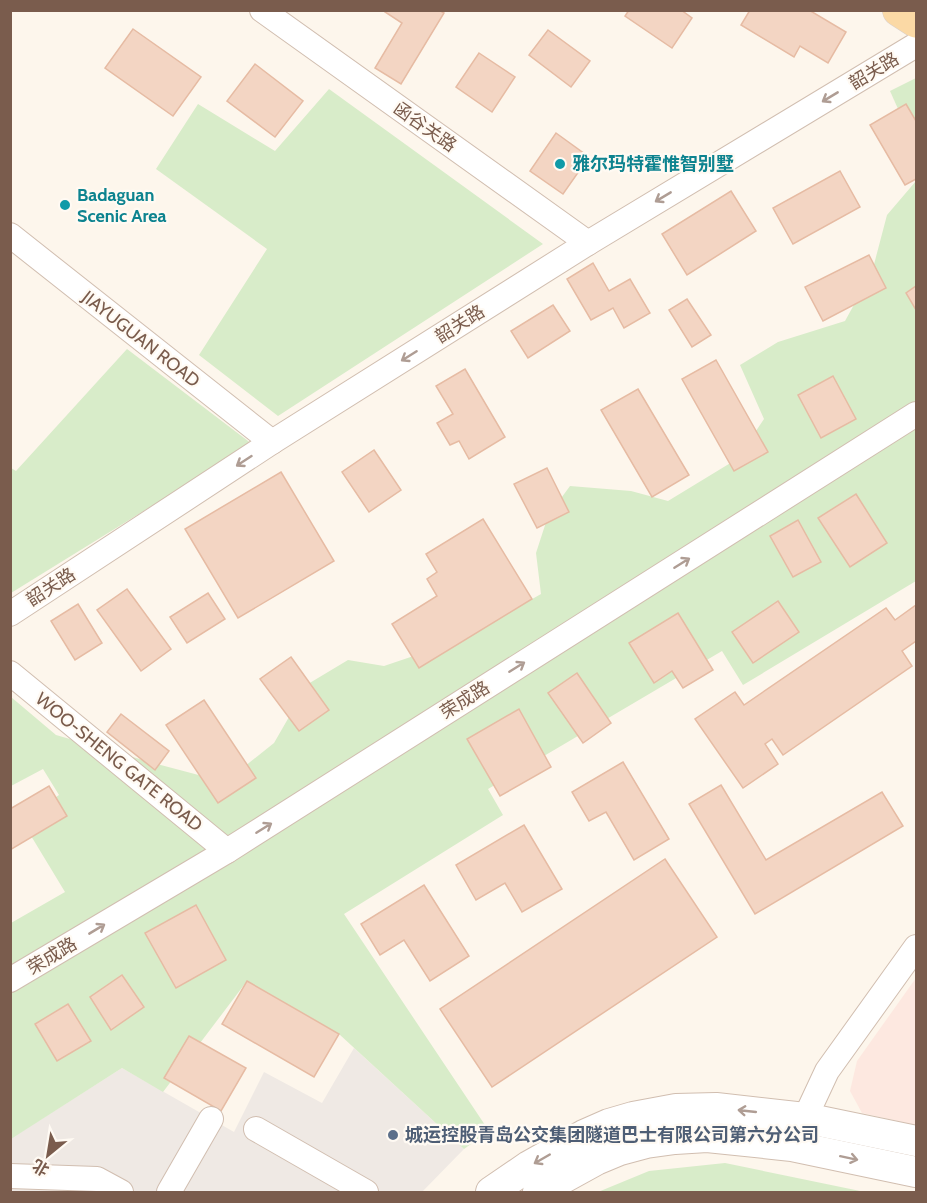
<svg xmlns="http://www.w3.org/2000/svg" width="927" height="1203" font-family="Cabin,'Noto Sans SC',sans-serif">
	<style>
		.commercial { fill: #fde8e0 }
		.industrial { fill: #efe9e4 }
		.green { fill: #d8ecc9 }
		.building { fill: #f3d5c3; stroke: #e6bba3; stroke-width: 1.5 }
		.lines { fill: none; stroke-linecap: round; stroke-linejoin: round }
		.minor-casing { stroke: #d1beb0; stroke-width: 26 }
		.tertiary-casing { stroke: #d1beb0; stroke-width: 32 }
		.primary-casing { stroke: #dad1cd; stroke-width: 34 }
		.minor { stroke: #fff; stroke-width: 24 }
		.tertiary { stroke: #fff; stroke-width: 30 }
		.primary { stroke: #fbd9a5; stroke-width: 33 }
		.oneway { stroke: #af9d94 }
		.culture-dot { fill: #0f9aa8; stroke: #fffaf3; stroke-width: 2 }
		.service-dot { fill: #5c6f8a; stroke: #fffaf3; stroke-width: 2 }
		.labels { text-anchor: middle; stroke-width: 4.5; stroke-linejoin: round; paint-order: stroke }
		.street-label { font-size: 18px; fill: #7a5c4d; stroke: #fffaf3 }
		.culture-label { font-size: 18px; font-weight: bold; fill: #0d838f; stroke: #fffaf3; text-anchor: start }
		.service-label { font-size: 18px; font-weight: bold; fill: #4e5e75; stroke: #fffaf3; text-anchor: start }
	</style>
	<rect width="100%" height="100%" fill="#fdf6ec"/>
	<path class="commercial" d="M916,978V1125L862,1113L850,1091L857,1061Z"/>
	<path class="industrial" d="M354,1048L464,1149L422,1192H10V1139L122,1068L234,1132L264,1072L322,1103Z"/>
	<g class="green">
		<path d="M916,78V149L890,91Z"/>
		<path d="M329,89L543,244L278,416L199,355L267,249L156,169L198,104L275,151Z"/>
		<path d="M916,181V581L743,685L722,651L488,789L503,815L344,914L489,1131L464,1149L339,1034L247,981L163,1092L122,1068L11,1139V923L65,892L22,821L59,795L43,769L11,786V697L56,735L157,764L225,782L274,743L308,684L348,660L384,666L458,641L541,594L536,553L548,516L570,486L631,491L668,501L737,459L764,419L740,365L778,342L845,321L872,272L887,215Z"/>
		<path d="M127,349L252,444L11,593V468L16,471Z"/>
		<path d="M725,1163L865,1192H598L649,1171Z"/>
	</g>
	<g class="building">
		<path d="M382,10H439L444,13L401,84L375,68L402,23Z"/>
		<path d="M629,10H681L692,18L672,48L625,16Z"/>
		<path d="M750,10H809L846,32L828,63L800,46L794,57L741,25Z"/>
		<path d="M133,29L201,77L173,116L105,68Z"/>
		<path d="M548,30L590,61L571,87L529,55Z"/>
		<path d="M479,53L515,77L492,112L456,87Z"/>
		<path d="M255,64L303,101L275,137L227,101Z"/>
		<path d="M906,104L916,121V179L905,185L870,125Z"/>
		<path d="M556,133L589,157L563,194L530,171Z"/>
		<path d="M840,171L860,207L793,244L773,208Z"/>
		<path d="M731,191L756,231L687,275L662,234Z"/>
		<path d="M869,255L886,288L823,321L805,287Z"/>
		<path d="M593,263L609,291L630,279L650,313L624,328L613,308L591,320L567,279Z"/>
		<path d="M916,286V310L906,293Z"/>
		<path d="M687,299L711,335L692,347L669,310Z"/>
		<path d="M553,305L570,331L528,358L511,331Z"/>
		<path d="M716,360L768,452L734,471L682,379Z"/>
		<path d="M465,369L505,437L469,459L459,441L450,445L437,423L453,414L436,386Z"/>
		<path d="M833,376L856,419L821,438L798,395Z"/>
		<path d="M638,389L689,475L652,497L601,410Z"/>
		<path d="M374,450L401,490L369,512L342,472Z"/>
		<path d="M547,468L569,512L537,528L514,484Z"/>
		<path d="M281,472L334,561L238,618L185,529Z"/>
		<path d="M856,494L887,543L850,567L818,518Z"/>
		<path d="M483,519L532,599L419,668L392,624L437,596L427,579L437,572L426,554Z"/>
		<path d="M798,520L821,562L793,577L770,536Z"/>
		<path d="M127,589L171,649L141,671L97,610Z"/>
		<path d="M208,593L225,619L187,643L170,617Z"/>
		<path d="M778,601L799,632L753,663L732,632Z"/>
		<path d="M78,604L102,643L75,660L51,621Z"/>
		<path d="M916,605V641L902,651L912,666L783,755L772,739L765,744L778,764L743,788L695,719L735,692L744,705L886,608L895,620Z"/>
		<path d="M678,613L713,670L683,688L672,671L654,683L629,643Z"/>
		<path d="M291,657L329,710L299,731L260,679Z"/>
		<path d="M577,673L611,723L583,743L548,693Z"/>
		<path d="M204,700L256,778L218,803L166,725Z"/>
		<path d="M519,709L551,767L500,796L467,739Z"/>
		<path d="M121,714L169,751L155,770L107,732Z"/>
		<path d="M623,762L669,839L634,860L606,812L589,821L572,792Z"/>
		<path d="M721,785L766,860L882,792L903,826L755,914L689,804Z"/>
		<path d="M49,786L67,816L10,850V809Z"/>
		<path d="M524,825L562,889L522,912L505,883L476,900L456,865Z"/>
		<path d="M665,859L717,937L492,1087L440,1009Z"/>
		<path d="M424,885L469,956L430,981L404,940L380,955L361,924Z"/>
		<path d="M196,905L226,960L176,988L145,933Z"/>
		<path d="M122,975L144,1007L111,1030L90,997Z"/>
		<path d="M247,981L339,1034L314,1077L222,1024Z"/>
		<path d="M68,1004L91,1041L57,1061L35,1024Z"/>
		<path d="M189,1036L246,1068L221,1111L164,1078Z"/>
	</g>
	<g class="lines">
		<g class="minor-casing">
			<g id="minor">
				<path d="M262,10L588,243"/>
				<path d="M10,235L272,442"/>
				<path d="M10,614L272,442L588,243L916,45"/>
				<path d="M10,673L227,851"/>
				<path d="M10,980L227,851L916,414"/>
				<path d="M256,1129L366,1192"/>
				<path d="M798,1133L827,1071L916,947"/>
				<path d="M10,1176L97,1179L121,1192"/>
				<path d="M169,1192L211,1119"/>
			</g>
		</g>
		<g class="tertiary-casing">
			<g id="tertiary">
				<path d="M491,1192L529,1166L584,1135L609,1124L633,1117L676,1109L716,1108L805,1118L916,1141"/>
				<path d="M538,1192L596,1160L620,1150L646,1143L675,1139L707,1137L792,1146L916,1172"/>
			</g>
		</g>
		<g class="primary-casing">
			<path id="primary" d="M899,10L916,21"/>
		</g>
		<use href="#minor" class="minor"/>
		<use href="#tertiary" class="tertiary"/>
		<use href="#primary" class="primary"/>
	</g>
	<defs><path id="oneway-shaft" d="M-6 0H5M1.5-3L5.5 0L1.5 3" fill="none" stroke-width="1.6" stroke-linecap="round" stroke-linejoin="round" transform="scale(1.5)"/></defs>
	<g class="oneway">
		<use href="#oneway-shaft" transform="translate(830 97) rotate(149)"/>
		<use href="#oneway-shaft" transform="translate(663 197) rotate(149)"/>
		<use href="#oneway-shaft" transform="translate(409 356) rotate(148)"/>
		<use href="#oneway-shaft" transform="translate(244 461) rotate(147)"/>
		<use href="#oneway-shaft" transform="translate(682 563) rotate(-32)"/>
		<use href="#oneway-shaft" transform="translate(517 667) rotate(-32)"/>
		<use href="#oneway-shaft" transform="translate(264 828) rotate(-32)"/>
		<use href="#oneway-shaft" transform="translate(97 929) rotate(-31)"/>
		<use href="#oneway-shaft" transform="translate(747 1111) rotate(-174)"/>
		<use href="#oneway-shaft" transform="translate(849 1158) rotate(12)"/>
		<use href="#oneway-shaft" transform="translate(542 1159) rotate(150)"/>
	</g>
	<g class="culture-dot">
		<circle cx="560" cy="164" r="6"/>
		<circle cx="65" cy="205" r="6"/>
	</g>
	<circle class="service-dot" cx="393" cy="1135" r="6"/>
	<g class="labels">
		<g class="street-label">
			<text transform="translate(874 71) rotate(-31)" y="6">韶关路</text>
			<text transform="translate(425 127) rotate(35)" y="6">函谷关路</text>
			<text transform="translate(460 324) rotate(-32)" y="6">韶关路</text>
			<text transform="translate(141 339) rotate(38)" y="6">JIAYUGUAN ROAD</text>
			<text transform="translate(51 587) rotate(-33)" y="6">韶关路</text>
			<text transform="translate(465 700) rotate(-32)" y="6">荣成路</text>
			<text transform="translate(119 762) rotate(39)" y="6">WOO-SHENG GATE ROAD</text>
			<text transform="translate(52 956) rotate(-31)" y="6">荣成路</text>
		</g>
		<g class="culture-label">
			<text x="572" y="170">雅尔玛特霍惟智别墅</text>
			<text x="77" y="201">Badaguan<tspan x="77" dy="21">Scenic Area</tspan></text>
		</g>
		<g class="service-label">
			<text x="405" y="1141">城运控股青岛公交集团隧道巴士有限公司第六分公司</text>
		</g>
	</g>
	<rect width="927" height="1203" fill="none" stroke="#7a5c4d" stroke-width="24"/>
	<g transform="translate(48 1155) rotate(210)" stroke="#fffaf3" stroke-width="4.5" paint-order="stroke">
	<path d="M0-4.5L10 22L0 15L-10 22Z" fill="#7a5c4d"/>
	<text y="-9" font-size="16" font-weight="bold" text-anchor="middle" fill="#7a5c4d">北</text>
	</g>
</svg>
